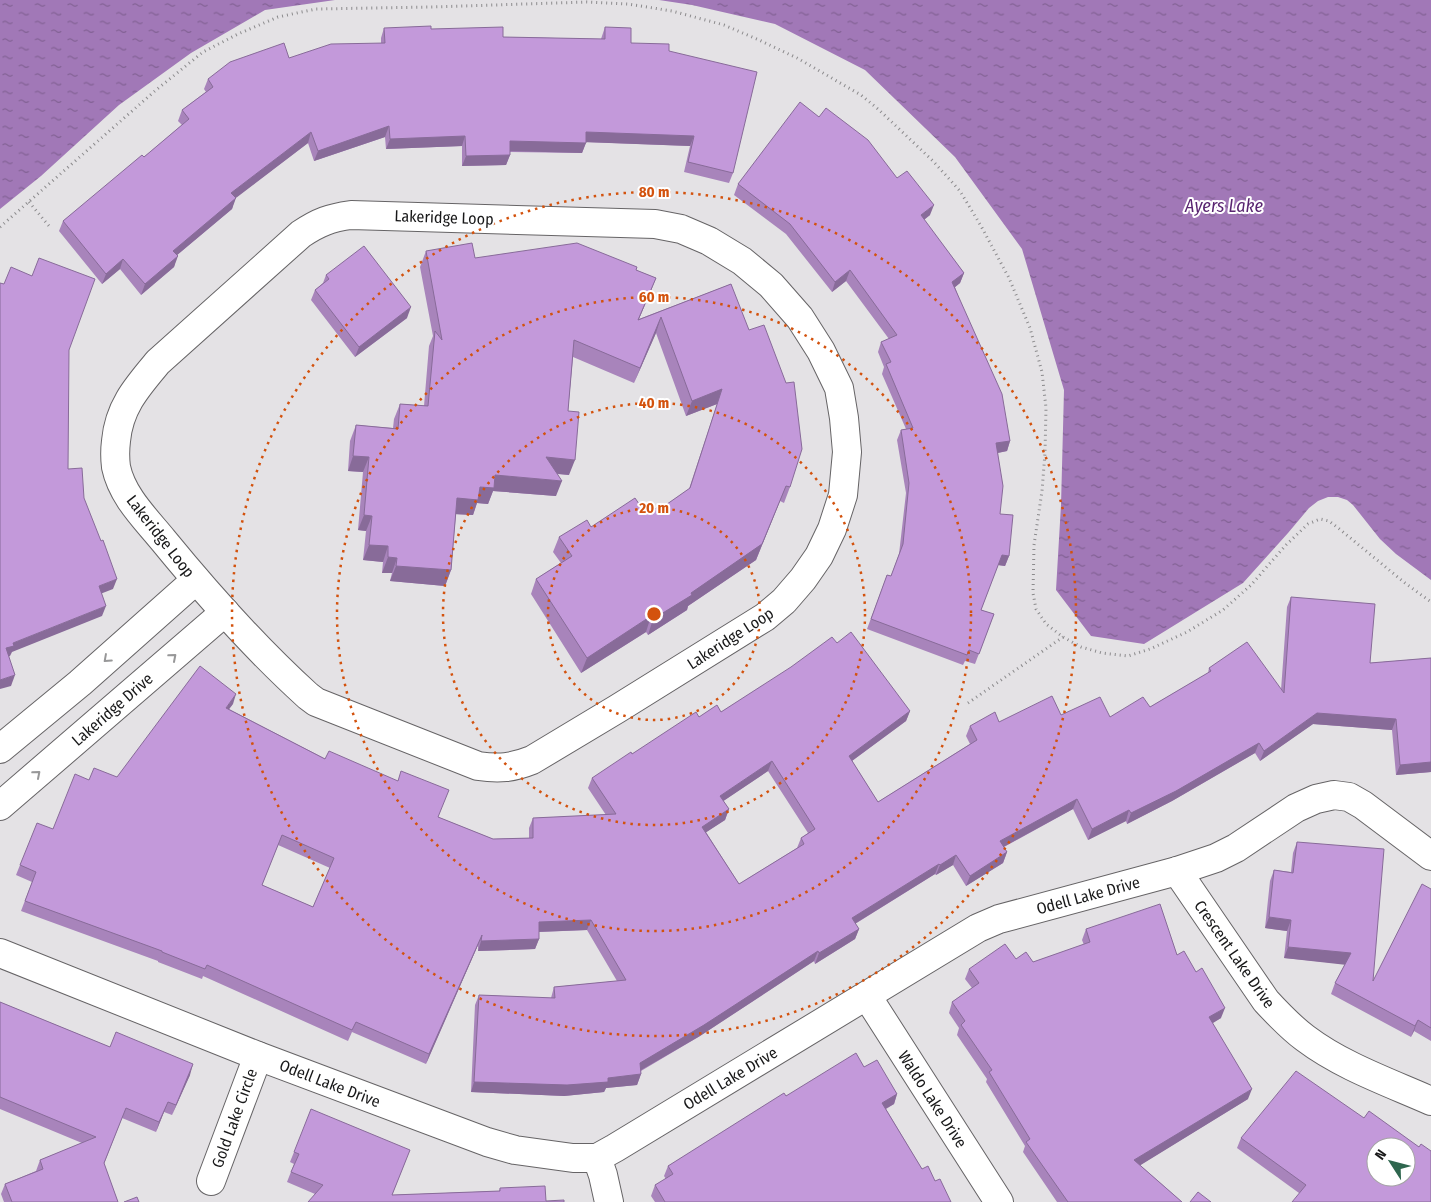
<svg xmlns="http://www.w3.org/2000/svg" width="1431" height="1202" font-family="'Fira Sans Condensed',sans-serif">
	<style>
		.water { fill: url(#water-ripples) }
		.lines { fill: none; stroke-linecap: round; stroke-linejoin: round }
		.minor-casing { stroke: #666466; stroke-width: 30 }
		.path { stroke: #8b8a8c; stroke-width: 3; stroke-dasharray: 1 4; stroke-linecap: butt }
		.minor { stroke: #fff; stroke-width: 28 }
		.wall { fill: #a884bb; fill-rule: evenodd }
		.shaded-wall { fill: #886b99 }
		.building { fill: #c399da; stroke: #886b99; fill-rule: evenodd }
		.oneway { stroke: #979798 }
		.ring { fill: none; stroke: #d3520d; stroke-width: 2.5; stroke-dasharray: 2.5 5 }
		.labels { text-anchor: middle; stroke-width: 4; stroke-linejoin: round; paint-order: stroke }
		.street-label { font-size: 16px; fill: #181819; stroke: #fff }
		.water-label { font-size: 18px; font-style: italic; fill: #592571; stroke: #fff }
		.centre { fill: #d3520d; stroke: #fff; stroke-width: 2.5 }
		.ring-label { font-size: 15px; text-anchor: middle; font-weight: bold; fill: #d3520d; stroke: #fff; stroke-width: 4; stroke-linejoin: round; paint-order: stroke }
	</style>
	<defs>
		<pattern id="water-ripples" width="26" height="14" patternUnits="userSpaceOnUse" patternTransform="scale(1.25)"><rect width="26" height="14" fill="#a178b7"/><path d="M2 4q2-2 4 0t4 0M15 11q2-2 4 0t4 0" fill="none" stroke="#826194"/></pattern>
	</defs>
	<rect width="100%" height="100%" fill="#e4e2e5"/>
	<g class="water">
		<path d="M0,0H335L265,10L191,53L119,105L41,176L0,209Z"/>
		<path d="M659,0H1431V580L1396,554L1380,539L1353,505L1347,500L1338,497H1328L1318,501L1309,508L1288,533L1243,583L1144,644L1091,636L1056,590L1061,505L1064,390L1022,249L955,157L865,70L775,24L692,5Z"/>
	</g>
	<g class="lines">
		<g class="minor-casing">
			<g id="minor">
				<path d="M351,215L655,224L681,229L709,241L742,261L771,285L800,318L821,351L839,388L844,418L847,452L843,495L832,529L819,556L803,579L784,601L765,617L617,709L532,760C512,768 499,769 478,766L316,702L308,696C255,648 208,595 163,540C145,518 122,496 116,467C115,459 115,449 116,441C119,407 137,387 158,362L301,234C319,222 330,218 351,215Z"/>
				<path d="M0,749L80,683L196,580"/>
				<path d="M0,806L225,612"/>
				<path d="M1177,871L1266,1001C1278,1014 1290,1027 1305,1038C1342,1066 1388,1082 1431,1101"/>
				<path d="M0,953L258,1056L487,1142L515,1150L573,1158H597L615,1148L978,928L999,919L1177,871L1216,858L1236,848L1296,808L1316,799L1334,795L1349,797L1363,805L1431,856"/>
				<path d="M867,996L999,1202"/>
				<path d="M597,1158L603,1175L609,1202"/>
				<path d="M211,1181L258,1056"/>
			</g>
		</g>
		<g class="path">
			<path d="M29,202L49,226"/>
			<path d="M0,227L156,90L203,52L238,34L278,17L316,9L432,7L587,2L628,4L672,11L724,25L759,40L797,58L861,95L878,109L933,161L960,191L981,226L1009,278L1030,328L1042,372L1046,408L1045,453L1042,491L1034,545L1033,593L1036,609L1046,624L1063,637L1081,647L1102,653L1128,656L1150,649L1187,632L1223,610L1251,585L1286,545L1308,524L1320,519L1329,521L1337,527L1405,583L1431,602"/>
			<path d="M968,703L1063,637"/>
		</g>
		<use href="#minor" class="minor"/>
	</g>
	<g class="wall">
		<path d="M605,27L631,43L669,51L733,173L729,183L684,172L690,146L586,142L582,153L510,152V155L506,165L462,166V146L386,149L385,137L314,161L308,143L235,198L232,209L177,255L174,267L141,295L120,269L102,284L59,231L63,221L144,157L182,125L178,121L182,110L206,92L204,89L208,79L289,58L381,43V38L384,28L431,29L503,37L601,39Z"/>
		<path d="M897,178L930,215L924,220L964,273L960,283L955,287L1010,441L1007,451L998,453L1000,514L1009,556L1005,566L998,565L981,610L994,614L975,664L965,661L963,665L867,629L887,575L891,576L899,554L906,493L897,440L901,430L906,429L882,374L884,367L878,352L881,342L889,339L846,281L832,292L786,234L734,195L738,184Z"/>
		<path d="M426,251L475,258L636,270L656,278L639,319L731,284L790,487L784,503L780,501L756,560L688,606L687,610L648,635L646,632L581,673L531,594L536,579L561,563L553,552L559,537L591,527L646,514L660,509L689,489L717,404L686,416L656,333L634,383L573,357L568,411L569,475L557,474L556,496L493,491L488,504L477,503L473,515L456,514L451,570L445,586L390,581L392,573H382L383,562L363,560L366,531L358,530L363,472L348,471L350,441L356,425L393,428L394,419L400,404L424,406L429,346L433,336L420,267Z"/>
		<path d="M326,275L407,318L355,357L311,300L315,290L323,283Z"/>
		<path d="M1291,597L1370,663L1431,658V772L1396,775L1392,730L1313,724L1260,761L1255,753L1172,801L1127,824L1126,821L1088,840L1073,809L1004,847L1007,852L1003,863L966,886L953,865L936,875L935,874L855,924L859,929L855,939L815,964L814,961L700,1036L641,1071V1074L637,1085L606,1088L604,1092L564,1096L471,1092L475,1005L479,995L551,998L554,987L617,981L587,930L539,932V939L535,949L478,951V945L426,1064L352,1032L348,1041L203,976L202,979L158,962V961L21,911L32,882L16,875L20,865L53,829L89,780L117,777L233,704L229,709L438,817L493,839L529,838V828L533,818L606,815L588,788L592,778L632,754L699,717L721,712L837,643L910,711L906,721L852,761L878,802L970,744L966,736L970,726L999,722L1061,715L1110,717L1150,707L1208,673L1209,668L1281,690L1287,607ZM768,771L808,833L801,838L797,848L739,884L706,832L725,820L729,809L723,801ZM278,845L330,868L313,907L262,885Z"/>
		<path d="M1297,842L1373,981L1431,889V1041L1414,1031L1411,1037L1331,994L1335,983L1345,964L1284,958L1287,931L1265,928L1270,881L1274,870L1291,872L1293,853Z"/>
		<path d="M1086,929L1177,955L1221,1018L1212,1023L1248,1099L1140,1165L1182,1202H1057L1023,1152L1025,1146L986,1082L987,1079L957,1035L959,1028L949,1013L952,1002L972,988L965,979L969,969L1016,959L1033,962L1084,945L1082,940Z"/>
		<path d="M0,1002L110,1047L190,1075L172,1115L164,1112L156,1132L122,1118L104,1164L118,1202H4L1,1194L5,1184L36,1171L40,1160L82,1143L0,1109Z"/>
		<path d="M864,1067L897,1094L894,1104L886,1109L922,1169L935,1181L951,1202H655L651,1196L655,1185L666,1179L664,1176L668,1166L786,1096Z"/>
		<path d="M1364,1118L1419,1147L1299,1193L1237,1148L1241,1138Z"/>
		<path d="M294,1152L406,1160L392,1195L499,1191L500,1188L546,1201L315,1194L287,1182L294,1164L290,1162Z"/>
	</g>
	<g class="shaded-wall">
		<path d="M389,126L385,137L314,161L318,151Z"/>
		<path d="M311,132L308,143L228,204L231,193Z"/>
		<path d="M586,132L694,136L690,146L582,142Z"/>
		<path d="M465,136L462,146L386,149L390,139Z"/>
		<path d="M510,141L586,143L582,153L506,151Z"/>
		<path d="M510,155L506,165L462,166L466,156Z"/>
		<path d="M236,198L232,209L170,261L173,251Z"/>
		<path d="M934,205L930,215L917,225L921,215Z"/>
		<path d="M178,256L174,267L141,295L145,284Z"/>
		<path d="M123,259L120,269L102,284L106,274Z"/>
		<path d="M850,270L846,281L832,292L835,282Z"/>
		<path d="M964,273L960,283L949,292L952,282Z"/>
		<path d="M656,278L650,293L632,335L638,320Z"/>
		<path d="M411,307L407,318L355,357L359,347Z"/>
		<path d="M661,317L656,333L634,383L640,368Z"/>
		<path d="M722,389L717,404L686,416L692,401Z"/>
		<path d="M1010,441L1007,451L992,454L996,443Z"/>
		<path d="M353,456L369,457L363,472L348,471Z"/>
		<path d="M546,457L575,460L569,475L541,472Z"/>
		<path d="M495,475L562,481L556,496L493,491L488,504L477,503L473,515L452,514L457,498Z"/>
		<path d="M786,486L756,560L688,606L687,610L648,635L653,619L691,593Z"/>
		<path d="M364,515L372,516L366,531L358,530Z"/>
		<path d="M369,545L388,546L383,562L363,560Z"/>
		<path d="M1002,555L1009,556L1005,566L998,565Z"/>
		<path d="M388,557L397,558L392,573H382Z"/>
		<path d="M396,566L451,570L445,586L390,581Z"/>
		<path d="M117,579L113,589L95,596L99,586Z"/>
		<path d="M106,606L102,616L12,652L10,656L2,659L6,648L13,643Z"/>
		<path d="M651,616L646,632L581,673L587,658Z"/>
		<path d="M15,675L11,686L0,689V680Z"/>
		<path d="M236,694L233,704L222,718L226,708Z"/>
		<path d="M910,711L906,721L845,766L849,756Z"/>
		<path d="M1317,713L1396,719L1392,730L1313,724L1260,761L1264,751Z"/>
		<path d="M1259,743L1255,753L1172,801L1127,824L1131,813Z"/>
		<path d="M772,761L768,771L716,806L720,796Z"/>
		<path d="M1431,762V772L1396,775L1400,765Z"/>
		<path d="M1077,799L1073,809L996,851L1000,841Z"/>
		<path d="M729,809L725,820L699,837L702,827Z"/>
		<path d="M1129,810L1126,821L1088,840L1092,829Z"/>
		<path d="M1007,852L1003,863L966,886L970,876Z"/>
		<path d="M956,855L953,865L936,875L940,865Z"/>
		<path d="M939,864L935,874L848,928L852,918Z"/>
		<path d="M1269,917L1291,920L1287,931L1265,928Z"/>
		<path d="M591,920L587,930L535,932L539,922Z"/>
		<path d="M859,929L855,939L815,964L819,953Z"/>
		<path d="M482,935L478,945L426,1064L429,1054Z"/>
		<path d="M539,939L535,949L478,951L481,941Z"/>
		<path d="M1288,947L1351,953L1347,965L1284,958Z"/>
		<path d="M818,951L814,961L700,1036L636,1073L640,1063Z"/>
		<path d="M1225,1008L1221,1018L1205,1028L1209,1017Z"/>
		<path d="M1418,1020L1414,1031L1411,1037L1415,1026Z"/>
		<path d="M193,1064L190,1075L172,1115L176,1105Z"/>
		<path d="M641,1074L637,1085L606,1088L604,1092L564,1096L471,1092L474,1082L608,1078Z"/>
		<path d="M1252,1089L1248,1099L1131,1171L1134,1160Z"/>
		<path d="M897,1094L894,1104L878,1113L882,1103Z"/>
		<path d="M168,1102L156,1132L159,1122Z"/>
	</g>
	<g class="building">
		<path d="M431,26V29L503,27V37L605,39V27L631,28V43L669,44V51L757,72L733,173L688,162L694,136L586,132V143L510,141V155L466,156L465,136L390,139L389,126L318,151L311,132L231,193L236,198L173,251L178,256L145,284L123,259L106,274L63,221L142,155L144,157L189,119L182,110L213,87L208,79L230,62L284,43L289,58L331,44L385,43L384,28Z"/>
		<path d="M800,102L819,117L826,108L868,140L897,178L907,171L934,205L921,215L964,273L952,282L1002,394L1010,441L996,443L1003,486L1000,514L1013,515L1009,556L1002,555L981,610L994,614L979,654L969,650L967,655L871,619L887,575L891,576L903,544L909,483L901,430L913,428L886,364L891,362L881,342L897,335L850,270L835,282L790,224L738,184Z"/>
		<path d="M472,243L475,258L577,243L637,267L636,270L656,278L638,320L731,284L749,330L764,325L786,383L794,382L802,449L790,487L786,486L762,544L691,593L692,595L653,619L651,616L587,658L536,579L572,556L559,537L587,520L591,527L635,498L646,514L658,507L660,509L690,488L722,389L692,401L661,317L640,368L574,340L568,411L579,412L575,460L546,457L562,481L495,475L494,488L480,487L478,500L457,498L451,570L396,566L397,558L388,557V546L369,545L372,516L364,515L369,457L353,456L356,425L398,429L400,404L428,406L435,331L442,340L426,251Z"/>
		<path d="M364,246L411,307L359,347L315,290L329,279L326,275Z"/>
		<path d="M39,258L95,279L69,350L68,469L82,468L84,498L101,541L103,540L117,579L99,586L106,606L13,643L14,646L6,648L15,675L0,680V283L4,284L11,267L32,276Z"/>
		<path d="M1291,597L1375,604L1370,663L1431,658V762L1400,765L1396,719L1317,713L1264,751L1259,743L1176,791L1131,813L1129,810L1092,829L1077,799L1000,841L1007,852L970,876L956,855L940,865L939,864L852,918L859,929L819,953L818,951L704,1025L640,1063L641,1074L608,1078V1082L567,1085L474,1082L479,995L555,998L554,987L626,980L591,920L539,922V939L481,941L482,935L429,1054L356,1022L352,1030L207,965L205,969L162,952V951L25,901L36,872L20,865L37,823L53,829L75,774L89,780L94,768L117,777L200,666L236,694L226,708L325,759L329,751L398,781L401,771L449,790L438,817L493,839L533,838V818L616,814L592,778L631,752L632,754L696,712L699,717L717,705L721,712L791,667L832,637L837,643L851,632L910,711L849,756L878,802L977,740L970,726L995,712L999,722L1052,696L1061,715L1100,697L1110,717L1143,697L1150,707L1211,671L1209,668L1247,642L1284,693ZM772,761L815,829L801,838L804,844L739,884L702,827L729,809L720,796ZM282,835L334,858L313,907L262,885Z"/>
		<path d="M1297,842L1384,849L1373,981L1422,884L1431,889V1028L1418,1020L1415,1026L1335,983L1351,953L1288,947L1291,920L1269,917L1274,870L1293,873Z"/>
		<path d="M1160,904L1177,955L1184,951L1196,972L1202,968L1225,1008L1209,1017L1252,1089L1134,1160L1182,1202H1068L1026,1142L1030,1139L989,1072L992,1070L961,1025L965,1021L952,1002L979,983L969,969L1005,944L1016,959L1026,952L1033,962L1090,942L1086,929Z"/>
		<path d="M0,1002L110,1047L116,1032L193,1064L176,1105L168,1102L159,1122L126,1108L104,1163L118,1202H12L5,1184L43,1169L40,1160L96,1137L0,1097Z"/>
		<path d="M856,1053L864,1067L877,1060L897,1094L882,1103L922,1169L928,1166L935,1181L940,1179L951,1202H665L655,1185L673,1174L668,1166L784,1093L786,1096Z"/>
		<path d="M1296,1071L1364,1118L1369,1111L1419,1147L1421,1144L1431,1151V1202H1292L1306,1185L1241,1138ZM1376,1147H1406V1177H1376Z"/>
		<path d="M311,1109L410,1150L392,1195L500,1191V1188L545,1186L546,1201L564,1200V1202H308L323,1185L291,1172L299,1154L294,1152Z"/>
		<path d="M1198,1192L1211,1202H1190Z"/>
		<path d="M137,1197L139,1202H124Z"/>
	</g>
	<defs><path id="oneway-chevron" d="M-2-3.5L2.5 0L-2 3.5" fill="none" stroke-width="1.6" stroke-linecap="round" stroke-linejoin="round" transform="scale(1.25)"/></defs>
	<g class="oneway">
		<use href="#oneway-chevron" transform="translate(173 657) rotate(-41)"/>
		<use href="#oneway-chevron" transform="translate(107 659) rotate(138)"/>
		<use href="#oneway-chevron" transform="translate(37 774) rotate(-41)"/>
	</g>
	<g class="ring">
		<circle cx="654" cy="614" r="106"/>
		<circle cx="654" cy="614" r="211"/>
		<circle cx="654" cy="614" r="317"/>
		<circle cx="654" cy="614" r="422"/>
	</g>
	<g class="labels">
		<g class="street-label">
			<text transform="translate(444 217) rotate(2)" y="6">Lakeridge Loop</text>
			<text transform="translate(161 536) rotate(52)" y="6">Lakeridge Loop</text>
			<text transform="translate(730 638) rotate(-33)" y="6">Lakeridge Loop</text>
			<text transform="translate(112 709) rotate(-41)" y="6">Lakeridge Drive</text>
			<text transform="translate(1088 895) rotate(-15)" y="6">Odell Lake Drive</text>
			<text transform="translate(1235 954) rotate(55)" y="6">Crescent Lake Drive</text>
			<text transform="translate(730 1078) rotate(-31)" y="6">Odell Lake Drive</text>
			<text transform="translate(330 1083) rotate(21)" y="6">Odell Lake Drive</text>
			<text transform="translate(933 1099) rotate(57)" y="6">Waldo Lake Drive</text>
			<text transform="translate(234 1118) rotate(-70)" y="6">Gold Lake Circle</text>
		</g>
		<g class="water-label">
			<text x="1224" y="212">Ayers Lake</text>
		</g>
	</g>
	<circle cx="654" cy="614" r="8" class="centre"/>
	<g class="ring-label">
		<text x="654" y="197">80 m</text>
		<text x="654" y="302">60 m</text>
		<text x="654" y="408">40 m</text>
		<text x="654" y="513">20 m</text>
	</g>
	<g transform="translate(1391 1162) rotate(306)"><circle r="24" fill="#ffffff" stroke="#a3a3a3"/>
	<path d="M0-4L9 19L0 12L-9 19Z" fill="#2e664e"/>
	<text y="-8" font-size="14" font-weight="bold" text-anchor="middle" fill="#181819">N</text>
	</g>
</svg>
